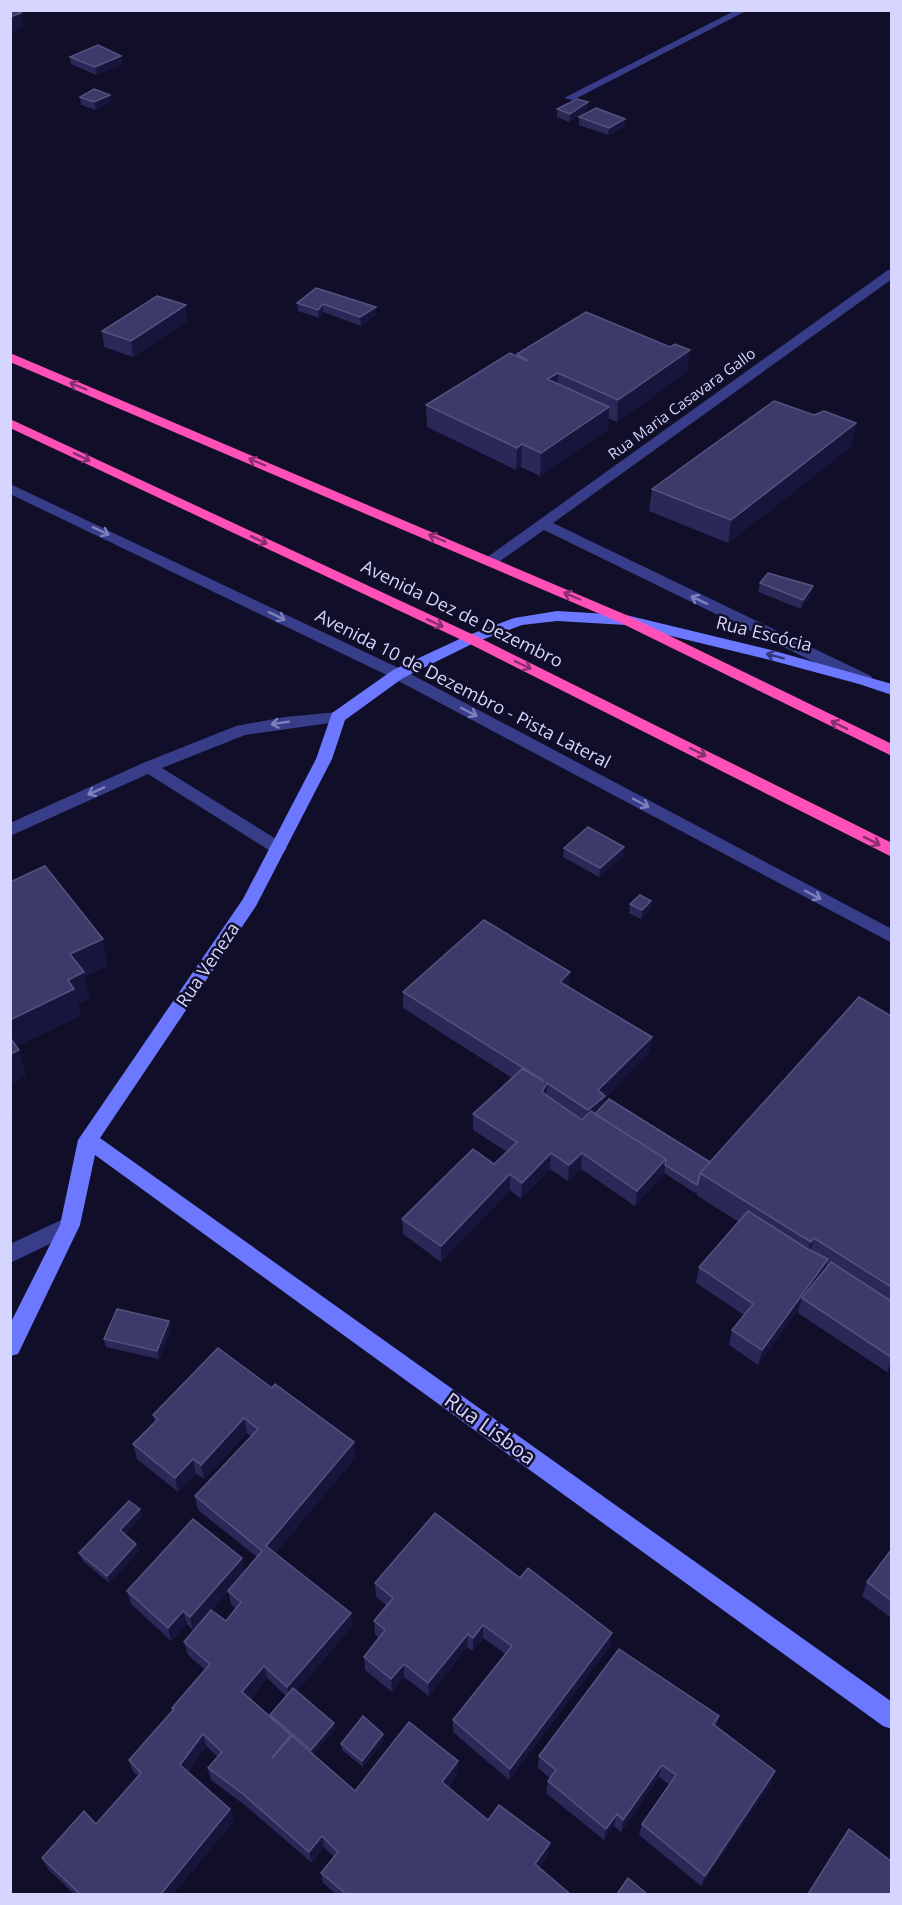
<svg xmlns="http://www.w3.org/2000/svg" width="902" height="1905" font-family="'Open Sans',sans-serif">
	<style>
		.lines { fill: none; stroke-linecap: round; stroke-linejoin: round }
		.lane { fill: #373d89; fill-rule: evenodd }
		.street { fill: #373d89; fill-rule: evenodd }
		.secondary { fill: #6c78ff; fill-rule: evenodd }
		.highway { fill: #ff50b7; fill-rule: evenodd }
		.wall { fill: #2b2757; fill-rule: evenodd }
		.shaded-wall { fill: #18153c }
		.building { fill: #3d3a69; stroke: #555280; stroke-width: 1.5 }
		.oneway { stroke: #882f70 }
		.oneway2 { stroke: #7e81be }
		.oneway3 { stroke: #35387e }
		.labels { text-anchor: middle; stroke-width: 5; stroke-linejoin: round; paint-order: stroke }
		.far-street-label { font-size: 15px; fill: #d5d5ff; stroke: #100e28 }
		.street-label { font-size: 18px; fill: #d5d5ff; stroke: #100e28 }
		.near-street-label { font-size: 21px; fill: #d5d5ff; stroke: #100e28 }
	</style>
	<rect width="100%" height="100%" fill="#100e28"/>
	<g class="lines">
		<path class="lane" d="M736,10H748L573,100L564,98Z"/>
		<g class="street">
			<path d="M888,270H892V279L553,523L871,676L873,680L871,684H859L544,530L496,564H486L484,561L486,558Z"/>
			<path d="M10,484L403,670L892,929V943L393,678L10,494Z"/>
			<path d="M338,712L344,713L346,717L344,721L245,735L162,768L284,844L287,848L284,852H272L148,774L10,836V823L143,763L236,726L285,717Z"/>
			<path d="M70,1216L77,1219L80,1225L77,1231L10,1263V1244Z"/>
		</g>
		<path class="secondary" d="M557,611L626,615L771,650L892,684V695L859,684L770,660L626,625L557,621L522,625L476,642L403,678L345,720L332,759L256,906L100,1138L892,1702V1729L883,1726L95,1155L80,1225L18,1354L10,1356V1324L60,1225L78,1140L243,899L316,759L332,713L393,670L466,636L514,618Z"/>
		<g class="highway">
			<path d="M10,353L631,617L892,744V756L621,623L10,362Z"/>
			<path d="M10,419L476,636L892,843V857L466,642L10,428Z"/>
		</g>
	</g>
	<g class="wall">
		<path d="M121,56L122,64L96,75L71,64L70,57Z"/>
		<path d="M110,95L111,102L96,110L81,105L80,97Z"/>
		<path d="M588,102L587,110L569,122L557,117V109Z"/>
		<path d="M579,117L625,119L624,127L608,135L579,125Z"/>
		<path d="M297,303L376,307V315L361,326L323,312L319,318L298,311Z"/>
		<path d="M188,321L133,357L104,347L102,331Z"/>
		<path d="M670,347L690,350L687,372L617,422L608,418V430L540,476L521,467L516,470L427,427L426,405L517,356V354Z"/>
		<path d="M856,423L852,446L728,543L649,511L652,489Z"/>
		<path d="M760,583L811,595L801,609L758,592Z"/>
		<path d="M624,847V855L599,877L563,857L564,848Z"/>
		<path d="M651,901L650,910L641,919L629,913L630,904Z"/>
		<path d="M569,988L652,1037L649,1053L605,1098V1104L710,1162L891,1016V1367L887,1372L798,1313L799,1308L758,1365L729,1345L732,1330L744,1315L696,1283L699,1267L739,1222L696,1195L697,1192L695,1193L664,1173L635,1206L581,1169L568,1181L550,1169L521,1199L510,1190L441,1262L403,1234L402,1219L494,1164L507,1152L473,1130V1114L512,1078L403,1008V992Z"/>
		<path d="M171,1329L159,1359L106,1347L104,1339Z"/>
		<path d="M218,1348L356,1457L275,1553L352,1626L297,1691L334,1723L335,1729L313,1755L355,1791L458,1772L448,1787L488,1820L550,1843L548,1854L539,1868L570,1894H336L323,1883L321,1873L334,1857L324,1847L312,1863L246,1806L211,1780L208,1768L218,1757L206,1746L188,1772L230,1809L234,1821L173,1894H74L48,1869L42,1858L96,1824L138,1776L133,1772L129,1760L173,1710L172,1708L205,1670L188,1655L184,1642L226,1621L236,1609L231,1604L228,1591L239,1579L193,1630L187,1624L171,1641L131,1604L127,1591L245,1571L257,1557L198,1510L195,1496L251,1436L247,1433L204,1479L196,1474L178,1492L137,1459L133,1444L155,1422L153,1415ZM267,1678L286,1696L270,1716L250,1699Z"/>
		<path d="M142,1516L125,1534L139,1551L109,1583L82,1560L79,1553Z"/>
		<path d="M891,1550V1618L862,1596L867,1582Z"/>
		<path d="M375,1583L610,1646L509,1780L453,1732V1720L505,1654L483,1638L473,1651L467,1647L429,1696L404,1677L392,1692L365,1670L364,1657L379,1638L375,1634L374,1621L387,1606L376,1597Z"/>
		<path d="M719,1716L716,1726L771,1783L701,1886L639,1835L642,1824L670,1785L659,1777L621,1832L614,1826L604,1840L546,1793L548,1781L550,1778L538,1768L539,1756Z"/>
		<path d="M384,1740L363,1767L342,1750L341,1744Z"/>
	</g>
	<g class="shaded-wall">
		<path d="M21,13L24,27L10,33V17Z"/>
		<path d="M121,56L122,64L96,75L95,67Z"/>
		<path d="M110,95L111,102L96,110L94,102Z"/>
		<path d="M588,102L587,110L569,122L570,114Z"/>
		<path d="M625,119L624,127L608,135L609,128Z"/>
		<path d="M323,304V312L319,318L318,310Z"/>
		<path d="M186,305L188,321L133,357L131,341Z"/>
		<path d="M376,307V315L361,326L360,317Z"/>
		<path d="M690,350L687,372L617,422L618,400Z"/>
		<path d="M558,373L557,395L547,379Z"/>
		<path d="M609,407L608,430L540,476L541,453Z"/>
		<path d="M856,423L852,446L728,543L731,520Z"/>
		<path d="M522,444L521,467L516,470L517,448Z"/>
		<path d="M813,586L811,595L801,609L803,600Z"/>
		<path d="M624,847V855L599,877L600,868Z"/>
		<path d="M651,901L650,910L641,919L642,910Z"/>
		<path d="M103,939L108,966L85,977L90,999L78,1004L81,1016L10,1050V1020L68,980L70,954Z"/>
		<path d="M570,972L569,988L560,982Z"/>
		<path d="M652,1037L649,1053L605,1098L604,1113L586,1126L588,1110L598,1090Z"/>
		<path d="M19,1050L26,1076L10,1084V1054Z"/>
		<path d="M547,1083L546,1099L542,1092Z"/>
		<path d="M10,1109L14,1120L10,1121Z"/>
		<path d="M551,1153L550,1169L521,1199L522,1183Z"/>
		<path d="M582,1153L581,1169L568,1181L569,1165Z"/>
		<path d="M666,1159L664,1175L635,1206L637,1191Z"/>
		<path d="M510,1174V1190L441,1262V1246Z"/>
		<path d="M814,1238L808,1259L805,1263L811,1242Z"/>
		<path d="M828,1259L824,1275L802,1298L799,1308L758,1365L762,1350Z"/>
		<path d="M169,1321L171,1329L159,1359L157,1351Z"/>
		<path d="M891,1361V1367L887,1372Z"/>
		<path d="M244,1418L247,1433L204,1479L201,1465Z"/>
		<path d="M354,1442L356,1457L269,1560L266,1546Z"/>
		<path d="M193,1459L196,1474L178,1492L175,1478Z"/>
		<path d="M140,1509L142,1516L122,1537L120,1530Z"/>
		<path d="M136,1544L139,1551L109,1583L107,1576Z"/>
		<path d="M242,1558L245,1572L193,1630L190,1617Z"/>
		<path d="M183,1611L187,1624L171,1641L168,1628Z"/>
		<path d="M351,1613L352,1626L290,1700L287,1687Z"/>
		<path d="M483,1625V1638L473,1651V1638Z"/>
		<path d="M612,1633L610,1646L509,1780L510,1769Z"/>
		<path d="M468,1634L467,1647L429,1696L428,1683Z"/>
		<path d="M404,1664V1677L392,1692L391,1679Z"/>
		<path d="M264,1666L267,1678L245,1704L242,1692Z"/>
		<path d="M334,1723L335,1729L312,1757L311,1750Z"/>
		<path d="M203,1734L206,1746L184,1777L180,1765Z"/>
		<path d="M383,1734L384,1740L363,1767L362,1761Z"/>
		<path d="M458,1761V1772L442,1794V1782Z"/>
		<path d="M662,1765L659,1777L621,1832L623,1820Z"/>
		<path d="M775,1771L771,1783L701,1886L705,1876Z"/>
		<path d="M230,1809L234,1821L173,1894H161Z"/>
		<path d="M617,1814L614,1826L604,1840L606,1829Z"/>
		<path d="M322,1836L324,1847L312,1863L309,1852Z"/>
		<path d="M550,1843L548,1854L534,1875L535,1864Z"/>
	</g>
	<g class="building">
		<path d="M10,10H14L21,13L10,17Z"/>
		<path d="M98,45L121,56L95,67L70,57Z"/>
		<path d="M94,89L110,95L94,102L80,97Z"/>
		<path d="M577,99L588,102L570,114L557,109Z"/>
		<path d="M596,108L625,119L609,128L579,117Z"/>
		<path d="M316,288L376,307L360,317L323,304L318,310L297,303Z"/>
		<path d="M157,296L186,305L131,341L102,331Z"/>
		<path d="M586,312L670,347L675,344L690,350L618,400L558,373L547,379L609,407L541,453L522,444L517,448L426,405L510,353L528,361L517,354Z"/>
		<path d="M774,401L814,415L824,411L856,423L731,520L652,489Z"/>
		<path d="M768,573L813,586L803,600L760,583Z"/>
		<path d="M588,827L624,847L600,868L564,848Z"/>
		<path d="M45,866L103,939L70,954L84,972L68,980L74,989L10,1020V882Z"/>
		<path d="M640,895L651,901L642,910L630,904Z"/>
		<path d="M484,920L570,972L560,982L652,1037L598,1090L605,1096L588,1110L547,1083L542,1092L582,1120L591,1111L666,1159L637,1191L582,1153L569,1165L551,1153L522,1183L510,1174L441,1246L402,1219L473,1149L494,1164L517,1142L473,1114L522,1069L544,1081L403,992Z"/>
		<path d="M859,997L891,1016V1287L814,1238L811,1242L700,1173Z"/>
		<path d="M10,1038L19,1050L10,1054Z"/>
		<path d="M609,1099L710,1162L700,1173L698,1183L697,1185L665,1165L666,1159L595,1114Z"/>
		<path d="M748,1211L806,1248L828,1259L762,1350L732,1330L753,1304L699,1267Z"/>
		<path d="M831,1262L891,1301V1357L802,1298Z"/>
		<path d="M117,1309L169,1321L157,1351L104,1339Z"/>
		<path d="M218,1348L272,1388L275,1384L354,1442L266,1546L351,1613L287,1687L264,1666L242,1692L291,1735L272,1758L292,1736L355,1791L409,1722L458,1761L442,1782L488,1820L499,1805L550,1843L535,1864L570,1894H346L321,1873L338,1852L322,1836L309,1852L243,1794L208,1768L222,1752L203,1734L180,1765L230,1809L161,1894H80L42,1858L84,1811L96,1824L141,1773L129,1760L174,1709L172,1708L210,1664L184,1642L211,1610L226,1621L241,1602L228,1591L262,1551L195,1496L258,1429L244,1418L201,1465L193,1459L175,1478L133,1444L158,1419L153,1415Z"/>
		<path d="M129,1501L140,1509L120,1530L136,1544L107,1576L79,1553Z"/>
		<path d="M435,1513L520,1578L528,1568L612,1633L510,1769L453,1720L512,1646L483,1625L473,1638L468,1634L428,1683L404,1664L391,1679L364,1657L385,1630L374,1621L393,1598L375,1583Z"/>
		<path d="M193,1519L242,1558L190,1617L183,1611L168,1628L127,1591Z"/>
		<path d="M891,1550V1600L867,1582Z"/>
		<path d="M619,1649L719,1716L713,1724L775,1771L705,1876L642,1824L676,1775L662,1765L623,1820L617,1814L606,1829L548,1781L556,1770L539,1756Z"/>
		<path d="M293,1688L334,1723L311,1750L270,1715Z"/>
		<path d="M363,1716L383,1734L362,1761L341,1744Z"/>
		<path d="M849,1829L891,1861V1894H808Z"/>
		<path d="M628,1878L647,1894H617Z"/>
	</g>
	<defs><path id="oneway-shaft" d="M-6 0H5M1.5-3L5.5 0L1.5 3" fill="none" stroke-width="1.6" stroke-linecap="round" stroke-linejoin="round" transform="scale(1.5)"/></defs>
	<g class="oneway">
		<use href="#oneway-shaft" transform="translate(78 386) rotate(-157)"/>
		<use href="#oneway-shaft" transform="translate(82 457) rotate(25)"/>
		<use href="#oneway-shaft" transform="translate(257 462) rotate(-157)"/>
		<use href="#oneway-shaft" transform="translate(437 538) rotate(-157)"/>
		<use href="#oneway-shaft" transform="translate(259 540) rotate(25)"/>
		<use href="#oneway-shaft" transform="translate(572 596) rotate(-157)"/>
		<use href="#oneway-shaft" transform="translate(435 623) rotate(25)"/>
		<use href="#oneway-shaft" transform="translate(523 665) rotate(26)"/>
		<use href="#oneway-shaft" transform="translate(839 725) rotate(-154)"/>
		<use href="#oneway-shaft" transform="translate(698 752) rotate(27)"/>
		<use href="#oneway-shaft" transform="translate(872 841) rotate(27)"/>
	</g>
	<g class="oneway2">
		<use href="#oneway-shaft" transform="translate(101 531) rotate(26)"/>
		<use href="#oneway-shaft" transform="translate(699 600) rotate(-154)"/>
		<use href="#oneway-shaft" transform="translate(277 616) rotate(26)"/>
		<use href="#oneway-shaft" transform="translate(469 712) rotate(28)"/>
		<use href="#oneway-shaft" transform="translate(280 723) rotate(171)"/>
		<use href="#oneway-shaft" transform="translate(96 791) rotate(156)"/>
		<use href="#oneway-shaft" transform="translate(641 803) rotate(28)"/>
		<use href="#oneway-shaft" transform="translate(813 895) rotate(28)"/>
	</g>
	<use class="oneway3" href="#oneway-shaft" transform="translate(775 656) rotate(-165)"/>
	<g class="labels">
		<g class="far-street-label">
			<text transform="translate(682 404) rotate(-36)" y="5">Rua Maria Casavara Gallo</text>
		</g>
		<g class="street-label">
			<text transform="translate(462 614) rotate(26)" y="6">Avenida Dez de Dezembro</text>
			<text transform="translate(764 634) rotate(14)" y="6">Rua Escócia</text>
			<text transform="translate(463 689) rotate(27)" y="6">Avenida 10 de Dezembro - Pista Lateral</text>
			<text transform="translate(208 965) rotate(-56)" y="6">Rua Veneza</text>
		</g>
		<g class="near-street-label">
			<text transform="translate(490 1429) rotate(36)" y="7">Rua Lisboa</text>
		</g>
	</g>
	<rect width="902" height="1905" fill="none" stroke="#d5d5ff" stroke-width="24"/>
</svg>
